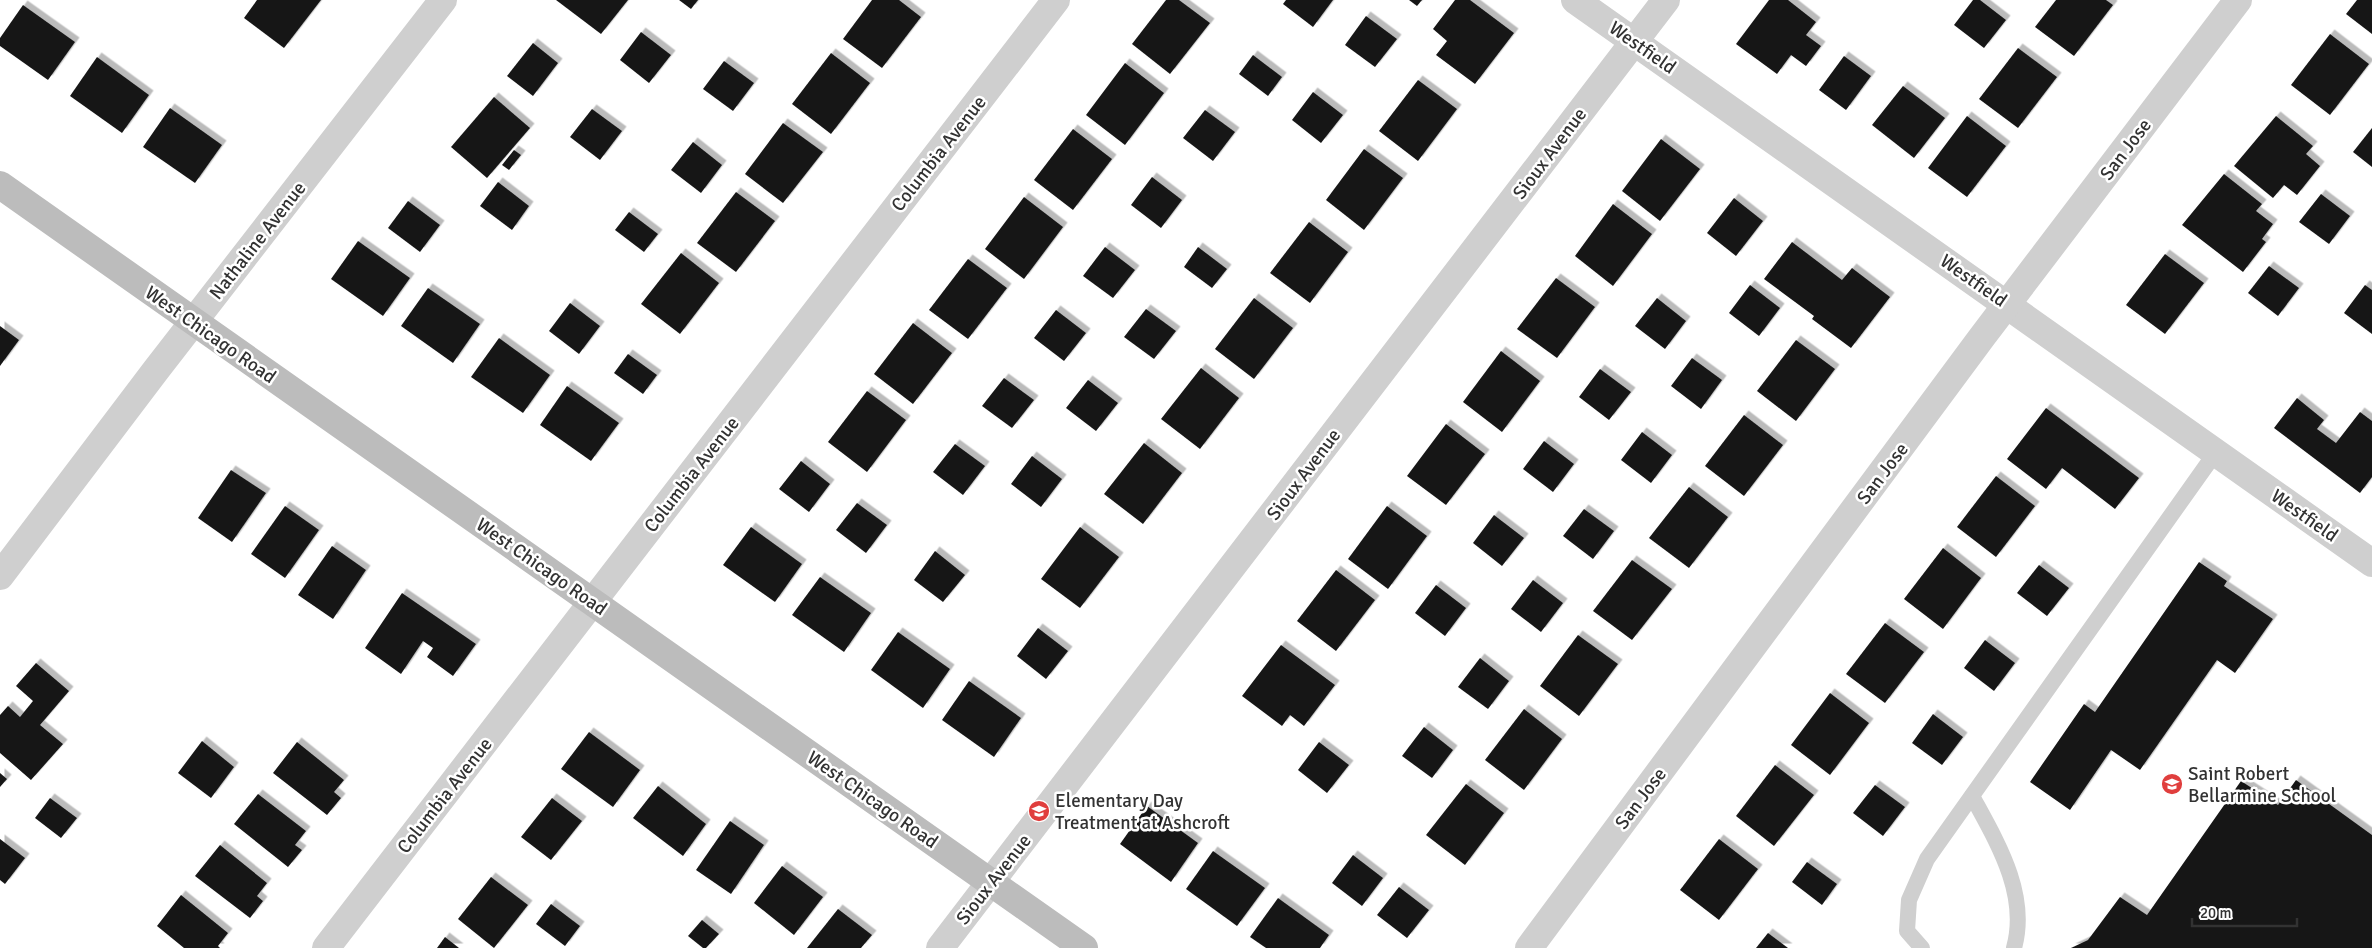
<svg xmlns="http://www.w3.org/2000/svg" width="2372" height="948" font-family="Signika,sans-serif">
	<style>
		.building { fill: #191919; filter: url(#shadow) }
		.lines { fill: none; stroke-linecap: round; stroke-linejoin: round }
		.lane { stroke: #cfcfcf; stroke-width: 16 }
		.street { stroke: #cfcfcf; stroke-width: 28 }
		.secondary { stroke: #bcbcbc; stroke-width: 28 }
		.labels { text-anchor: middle; stroke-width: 5; stroke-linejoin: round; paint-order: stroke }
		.street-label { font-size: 19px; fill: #323232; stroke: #fff }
		.poi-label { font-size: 19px; fill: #323232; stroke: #fff; text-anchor: start }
	</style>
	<defs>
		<filter id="shadow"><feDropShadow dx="4.5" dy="-4.5" stdDeviation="0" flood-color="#0004"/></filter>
	</defs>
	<rect width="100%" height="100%" fill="#fff"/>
	<g class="building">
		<path d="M257,0H321L284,48L244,18Z"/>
		<path d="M556,0H628L601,34Z"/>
		<path d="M679,0H698L691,9Z"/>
		<path d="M872,0H899L921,17L882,68L843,39Z"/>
		<path d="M1166,0H1179L1210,23L1170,74L1132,44Z"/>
		<path d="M1286,0H1333L1313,27L1283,4Z"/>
		<path d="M1409,0H1422L1417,6Z"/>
		<path d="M1455,0H1470L1514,33L1475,84L1436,55L1447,41L1433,29Z"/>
		<path d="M1769,0H1788L1816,22L1806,35L1821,46L1806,66L1791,55L1777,74L1736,44Z"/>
		<path d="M1973,0H1980L2006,20L1984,48L1954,25Z"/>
		<path d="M2056,0H2106L2113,5L2074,56L2035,27Z"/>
		<path d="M2357,0H2372V34L2346,14Z"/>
		<path d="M23,5L75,42L48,80L0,46V38Z"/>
		<path d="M1366,16L1397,39L1375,67L1345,45Z"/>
		<path d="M641,32L671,55L649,83L620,60Z"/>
		<path d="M2330,34L2369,64L2330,115L2291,85Z"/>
		<path d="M533,43L558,63L533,96L507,76Z"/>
		<path d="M2018,48L2057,77L2018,128L1979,99Z"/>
		<path d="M831,53L870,83L831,134L792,104Z"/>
		<path d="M1253,55L1282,77L1268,96L1239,74Z"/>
		<path d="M1844,56L1871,76L1846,110L1819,90Z"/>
		<path d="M97,57L149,95L122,133L70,96Z"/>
		<path d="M724,61L754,83L733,111L703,89Z"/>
		<path d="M1125,63L1164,93L1125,145L1086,115Z"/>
		<path d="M1418,80L1457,109L1418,161L1379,131Z"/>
		<path d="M1903,86L1945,118L1914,158L1872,125Z"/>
		<path d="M1313,92L1343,115L1321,143L1292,120Z"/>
		<path d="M494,97L530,128L487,178L451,147Z"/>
		<path d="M170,108L222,145L195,183L143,147Z"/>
		<path d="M592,109L622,131L600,160L570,137Z"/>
		<path d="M1205,110L1235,132L1213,161L1183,138Z"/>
		<path d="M1967,116L2006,146L1967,197L1928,168Z"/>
		<path d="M2276,116L2313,146L2306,154L2320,166L2297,195L2284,185L2273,198L2234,166Z"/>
		<path d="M783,123L823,152L783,203L745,174Z"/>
		<path d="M2372,128V167L2353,152Z"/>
		<path d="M1073,129L1112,159L1073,210L1034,180Z"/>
		<path d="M1661,139L1700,169L1660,221L1622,191Z"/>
		<path d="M693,142L722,165L701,193L671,170Z"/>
		<path d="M1364,149L1403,178L1364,230L1326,200Z"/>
		<path d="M514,150L521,155L509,170L502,165Z"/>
		<path d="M2224,174L2262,204L2256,211L2273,224L2262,239L2266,242L2243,272L2182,225Z"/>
		<path d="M1152,177L1182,200L1161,228L1131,205Z"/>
		<path d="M498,182L529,206L512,230L480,206Z"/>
		<path d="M736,192L775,221L736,272L697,243Z"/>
		<path d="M2321,194L2350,216L2329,244L2299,222Z"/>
		<path d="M1024,197L1063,227L1024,279L985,249Z"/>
		<path d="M1734,198L1763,221L1736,256L1707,233Z"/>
		<path d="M408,201L440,225L420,252L388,228Z"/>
		<path d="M1613,204L1652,234L1613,286L1575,256Z"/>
		<path d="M629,212L658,234L644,252L615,230Z"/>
		<path d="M1309,222L1348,252L1310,303L1270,273Z"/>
		<path d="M358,241L410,278L383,316L331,279Z"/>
		<path d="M1792,242L1842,280L1852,268L1890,297L1851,348L1812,319L1814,316L1764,279Z"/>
		<path d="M1105,247L1135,270L1113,298L1083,276Z"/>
		<path d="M1198,247L1227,269L1212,288L1184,267Z"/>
		<path d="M681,253L719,283L680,334L641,304Z"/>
		<path d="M2165,254L2204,283L2165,334L2126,305Z"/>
		<path d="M968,259L1007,288L968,339L929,310Z"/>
		<path d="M2269,266L2299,288L2278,316L2248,293Z"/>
		<path d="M1556,278L1595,307L1557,358L1517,329Z"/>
		<path d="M1750,285L1780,308L1759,336L1729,313Z"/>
		<path d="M2365,285L2372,290V334L2344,313Z"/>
		<path d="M428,288L480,324L453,363L401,326Z"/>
		<path d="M1254,298L1293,328L1254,379L1215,349Z"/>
		<path d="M1657,298L1686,321L1665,349L1635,326Z"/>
		<path d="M570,303L600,326L579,354L549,331Z"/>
		<path d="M1146,309L1176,331L1154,359L1124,337Z"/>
		<path d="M1056,310L1086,333L1064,361L1034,338Z"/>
		<path d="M913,323L952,353L913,404L874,374Z"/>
		<path d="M0,326L19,340L0,366Z"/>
		<path d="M499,338L550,375L523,413L471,377Z"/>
		<path d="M1796,340L1835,369L1796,421L1757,391Z"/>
		<path d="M1501,351L1540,381L1502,432L1463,402Z"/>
		<path d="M628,354L657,375L643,394L614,373Z"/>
		<path d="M1692,358L1722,380L1701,409L1671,386Z"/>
		<path d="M1201,368L1239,398L1200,449L1161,419Z"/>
		<path d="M1600,369L1631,392L1609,420L1579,397Z"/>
		<path d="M1004,378L1034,400L1012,428L982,406Z"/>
		<path d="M1088,380L1118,403L1096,431L1066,408Z"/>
		<path d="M567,386L619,423L591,461L540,425Z"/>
		<path d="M867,391L906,420L867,472L828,442Z"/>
		<path d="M2297,398L2324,420L2317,429L2336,443L2360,412L2372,421V477L2360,493L2274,428Z"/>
		<path d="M2046,408L2139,478L2115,509L2062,468L2046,489L2007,459Z"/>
		<path d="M1744,415L1783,445L1744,496L1705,466Z"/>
		<path d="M1446,424L1485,454L1446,505L1407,476Z"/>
		<path d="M1642,432L1672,455L1651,483L1621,460Z"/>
		<path d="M1544,441L1574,464L1553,492L1523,469Z"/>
		<path d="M1144,443L1182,473L1143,524L1104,494Z"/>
		<path d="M955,444L985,466L963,495L933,472Z"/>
		<path d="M1032,456L1062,479L1041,507L1011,484Z"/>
		<path d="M801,461L830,484L809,512L779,489Z"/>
		<path d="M231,470L266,493L232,542L198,518Z"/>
		<path d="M1996,476L2035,506L1996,557L1957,527Z"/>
		<path d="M1689,487L1728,517L1689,568L1649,538Z"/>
		<path d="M857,503L887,525L866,553L836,530Z"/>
		<path d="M285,506L319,530L285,578L251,554Z"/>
		<path d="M1387,506L1427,536L1388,589L1348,559Z"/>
		<path d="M1584,509L1614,531L1593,559L1563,536Z"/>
		<path d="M1494,515L1524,538L1502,566L1473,543Z"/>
		<path d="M751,527L802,564L775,602L723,565Z"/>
		<path d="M1080,527L1119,557L1080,608L1041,579Z"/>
		<path d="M332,546L366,570L333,619L298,595Z"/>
		<path d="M1943,548L1981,578L1943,629L1904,599Z"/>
		<path d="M935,551L965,575L943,602L914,580Z"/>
		<path d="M1632,560L1672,589L1632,640L1593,611Z"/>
		<path d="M2199,562L2227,581L2224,586L2273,619L2235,673L2217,660L2140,770L2111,750L2070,810L2030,782L2084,704L2095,712Z"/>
		<path d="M2039,565L2069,588L2047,616L2017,593Z"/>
		<path d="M1336,570L1375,600L1336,651L1297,621Z"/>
		<path d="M820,577L871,613L844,652L792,615Z"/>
		<path d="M1533,580L1563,603L1541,632L1511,609Z"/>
		<path d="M1436,585L1466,608L1445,636L1415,613Z"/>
		<path d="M402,593L476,644L453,676L427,657L433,648L423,641L401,674L365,648Z"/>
		<path d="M1885,623L1924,652L1885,703L1846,674Z"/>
		<path d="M1038,628L1068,651L1046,679L1017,656Z"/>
		<path d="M898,632L950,669L923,708L871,670Z"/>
		<path d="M1578,635L1618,664L1579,716L1540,686Z"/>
		<path d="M1985,640L2015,663L1994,691L1964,668Z"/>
		<path d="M1281,645L1335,685L1304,726L1290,715L1282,726L1242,696Z"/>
		<path d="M1480,658L1509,681L1488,709L1458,687Z"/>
		<path d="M36,663L69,691L40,725L63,744L31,780L0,753V715L8,706L20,717L33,701L16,686Z"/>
		<path d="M969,681L1021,718L994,757L942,720Z"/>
		<path d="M1830,693L1869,723L1830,775L1791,745Z"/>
		<path d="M1524,709L1562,739L1524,790L1485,760Z"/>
		<path d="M1933,714L1963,737L1942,765L1912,743Z"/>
		<path d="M1424,727L1453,750L1432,778L1402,756Z"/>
		<path d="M589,732L640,770L613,807L561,769Z"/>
		<path d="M202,741L234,767L211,798L178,773Z"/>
		<path d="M297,742L344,780L334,792L341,798L327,815L273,773Z"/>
		<path d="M1319,742L1349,765L1327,793L1298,770Z"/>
		<path d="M1775,765L1814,795L1774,846L1736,816Z"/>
		<path d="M0,773L7,779L0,787Z"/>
		<path d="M2296,780L2372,835V948H2071L2088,940L2120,897L2147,915L2241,781L2278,805Z"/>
		<path d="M1466,784L1504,813L1465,865L1426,835Z"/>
		<path d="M1875,785L1905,807L1883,836L1853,813Z"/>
		<path d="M658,786L706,824L683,856L633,818Z"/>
		<path d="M258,794L306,831L295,845L302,850L288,867L234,824Z"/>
		<path d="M50,798L77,818L61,838L35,818Z"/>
		<path d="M552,798L582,821L551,860L521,837Z"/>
		<path d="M1147,806L1198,843L1171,882L1120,844Z"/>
		<path d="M730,821L764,845L731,894L696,870Z"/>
		<path d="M0,839L25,858L5,884L0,880Z"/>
		<path d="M1719,839L1758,869L1719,920L1680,890Z"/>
		<path d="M220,845L267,883L257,896L263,901L250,918L195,876Z"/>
		<path d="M1213,851L1265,888L1237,926L1186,889Z"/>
		<path d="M1353,855L1383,878L1362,906L1332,883Z"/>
		<path d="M1807,862L1837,884L1822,905L1792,882Z"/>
		<path d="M782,866L823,897L794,935L754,903Z"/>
		<path d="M491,877L528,905L494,948L458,919Z"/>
		<path d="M1399,887L1429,910L1407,938L1377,915Z"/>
		<path d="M181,895L228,933L218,946L220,948H184L157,926Z"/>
		<path d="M1278,898L1329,935L1320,948H1266L1250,937Z"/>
		<path d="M551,904L580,926L565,946L536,924Z"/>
		<path d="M838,909L872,935L861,948H807Z"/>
		<path d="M702,920L719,934L706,948H703L688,936Z"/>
		<path d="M1768,933L1788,948H1756Z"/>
		<path d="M445,937L459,948H437Z"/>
	</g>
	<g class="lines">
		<g class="lane">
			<path d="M1972,796C1997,842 2029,894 2014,948"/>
			<path d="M1922,948L1907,931L1909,900L1927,859L2216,452"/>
		</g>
		<g class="street">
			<path d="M1575,0L2372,563"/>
			<path d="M0,576L156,370L443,0"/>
			<path d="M326,948L1056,0"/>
			<path d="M940,948L1666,0"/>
			<path d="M1529,948L1982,337L2238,0"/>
		</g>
		<path class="secondary" d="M0,185L1084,948"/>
	</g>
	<defs>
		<g id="school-disc" transform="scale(1.125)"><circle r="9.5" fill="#e03e3d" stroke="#fff"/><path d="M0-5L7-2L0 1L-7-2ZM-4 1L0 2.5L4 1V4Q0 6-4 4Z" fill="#fff"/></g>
	</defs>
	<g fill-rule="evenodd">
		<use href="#school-disc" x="2172" y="784"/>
		<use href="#school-disc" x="1039" y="811"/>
	</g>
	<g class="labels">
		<g class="street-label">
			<text transform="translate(1643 47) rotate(35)" y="7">Westfield</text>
			<text transform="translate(2125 149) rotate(-53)" y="7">San Jose</text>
			<text transform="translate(938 153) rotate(-52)" y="7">Columbia Avenue</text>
			<text transform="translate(1549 153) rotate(-53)" y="7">Sioux Avenue</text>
			<text transform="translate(257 240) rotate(-52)" y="7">Nathaline Avenue</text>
			<text transform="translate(1974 280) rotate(35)" y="7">Westfield</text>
			<text transform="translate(211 334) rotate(35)" y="7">West Chicago Road</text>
			<text transform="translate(1882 473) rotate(-53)" y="7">San Jose</text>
			<text transform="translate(691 474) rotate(-52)" y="7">Columbia Avenue</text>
			<text transform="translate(1303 474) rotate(-53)" y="7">Sioux Avenue</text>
			<text transform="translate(2305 515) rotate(35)" y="7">Westfield</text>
			<text transform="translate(542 566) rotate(35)" y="7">West Chicago Road</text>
			<text transform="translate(444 795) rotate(-52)" y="7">Columbia Avenue</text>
			<text transform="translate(1640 798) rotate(-53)" y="7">San Jose</text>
			<text transform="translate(873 799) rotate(35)" y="7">West Chicago Road</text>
			<text transform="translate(993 879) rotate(-52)" y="7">Sioux Avenue</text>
		</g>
		<g class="poi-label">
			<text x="2188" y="780">Saint Robert<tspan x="2188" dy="22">Bellarmine School</tspan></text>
			<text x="1055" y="807">Elementary Day<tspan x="1055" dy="22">Treatment at Ashcroft</tspan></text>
		</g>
	</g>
	<path d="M2192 918v8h105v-8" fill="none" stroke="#323232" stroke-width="2.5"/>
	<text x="2200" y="918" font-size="15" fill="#323232" stroke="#ffffff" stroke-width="4" paint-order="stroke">20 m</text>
</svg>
